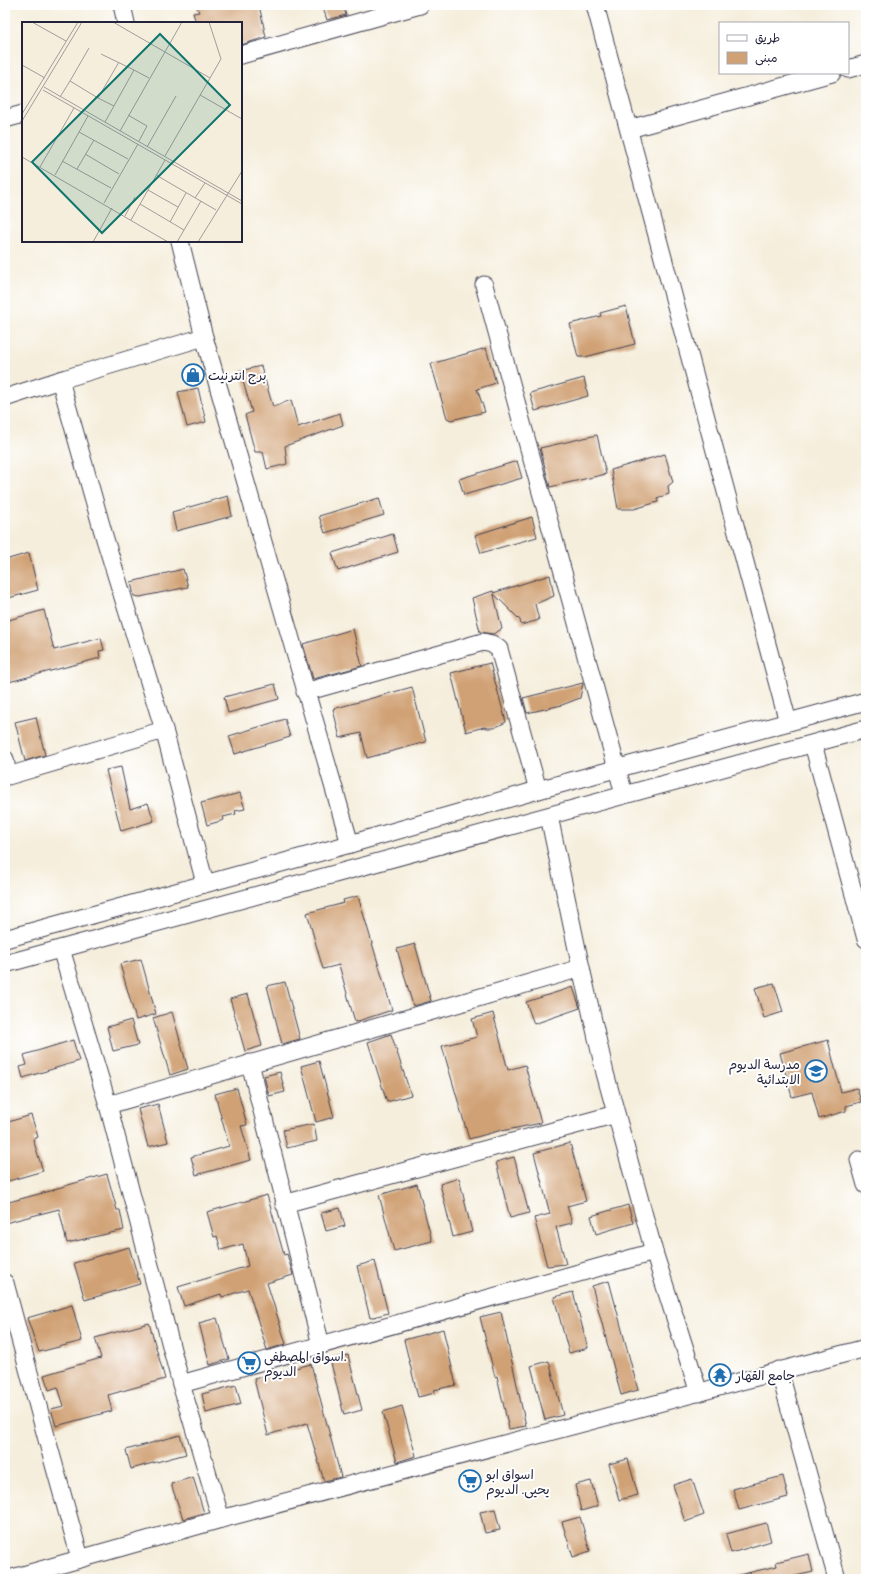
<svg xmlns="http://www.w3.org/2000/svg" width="871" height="1584" font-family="'Patrick Hand','Playpen Sans Arabic',sans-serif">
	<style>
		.building { fill: #d0a174 }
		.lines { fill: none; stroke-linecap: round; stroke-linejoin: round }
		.minor-casing { stroke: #424153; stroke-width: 19 }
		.minor { stroke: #fff; stroke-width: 17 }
		.labels { text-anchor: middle; stroke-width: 4; stroke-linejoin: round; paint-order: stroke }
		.poi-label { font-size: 13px; fill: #22223b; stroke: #fff; text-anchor: start }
		.inset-road { fill: none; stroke: #a19c9c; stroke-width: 1 }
		.view { fill: #0f766e; fill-opacity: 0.15; stroke: #0f766e; stroke-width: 2 }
		.inset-edge { fill: none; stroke: #22223b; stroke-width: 2 }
	</style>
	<rect width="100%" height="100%" fill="#fff"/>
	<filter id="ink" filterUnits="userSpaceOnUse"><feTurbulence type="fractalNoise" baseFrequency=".025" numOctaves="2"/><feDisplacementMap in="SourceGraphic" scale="8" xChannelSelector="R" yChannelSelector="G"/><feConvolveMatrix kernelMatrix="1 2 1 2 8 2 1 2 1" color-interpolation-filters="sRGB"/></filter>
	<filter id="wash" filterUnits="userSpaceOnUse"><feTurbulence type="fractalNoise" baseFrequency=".012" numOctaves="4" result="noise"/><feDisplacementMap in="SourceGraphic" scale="16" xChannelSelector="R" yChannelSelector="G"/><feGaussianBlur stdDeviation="0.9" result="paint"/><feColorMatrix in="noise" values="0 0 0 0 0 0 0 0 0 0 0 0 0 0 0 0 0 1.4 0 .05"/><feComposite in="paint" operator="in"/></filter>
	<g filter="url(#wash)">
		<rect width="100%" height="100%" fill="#f5eedc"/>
		<g id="blocks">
			<g class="building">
				<path d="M196,5H259L266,37L241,45V23H196L193,13L199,12Z"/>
				<path d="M322,5H343L346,15L327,20Z"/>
				<path d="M626,306L635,344L585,357H578L570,324L601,316L600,313Z"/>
				<path d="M486,348L496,383L477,389L485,412L451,420L447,418L431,364Z"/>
				<path d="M261,366L273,407L291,400L298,427L340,413L343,425L285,446L287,464L267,469L263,452H255L245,415L252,412L240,371Z"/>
				<path d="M584,378L588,396L535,411L530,393Z"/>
				<path d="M198,388L206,422L187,427L178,392Z"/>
				<path d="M597,435L606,474L550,487L540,448Z"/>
				<path d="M665,454L673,482L668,486L669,494L657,498L658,502L634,509H618L611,470Z"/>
				<path d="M517,461L522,478L464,495L459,479Z"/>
				<path d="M228,496L232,516L176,531L172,512Z"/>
				<path d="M379,498L384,515L325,533L319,516Z"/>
				<path d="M532,517L537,537L481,553L475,535Z"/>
				<path d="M393,534L398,552L338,571L332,553Z"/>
				<path d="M29,553L38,590L5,599V560Z"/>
				<path d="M183,569L188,587L140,597L134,596L131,582Z"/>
				<path d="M550,575L554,596L535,604L539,620L532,622L521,625L520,620L493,593Z"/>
				<path d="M493,591L502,629L493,634L480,632L472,598Z"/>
				<path d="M44,610L54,650L101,638L104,650L99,651L100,658L5,683V621Z"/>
				<path d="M353,629L362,666L313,679L303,644Z"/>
				<path d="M490,663L506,722L494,728H487L484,727L466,732L451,673Z"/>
				<path d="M583,683L580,698L562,705L527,713L523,698Z"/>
				<path d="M275,684L279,699L228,713L224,697Z"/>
				<path d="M412,687L426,742L367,758L361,733L340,738L333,709Z"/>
				<path d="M36,717L45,755L25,761L15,722Z"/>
				<path d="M285,719L290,737L235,754L229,736Z"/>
				<path d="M121,767L130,809L148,803L154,821L121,831L106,770Z"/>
				<path d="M240,793L245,809L235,811L236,814L223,817L224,820L207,825L201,803Z"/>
				<path d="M358,896L392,1010L355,1022L339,965L323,969L307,913L344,903L343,900Z"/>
				<path d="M415,944L431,1001L413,1006L397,949Z"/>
				<path d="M141,959L156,1014L136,1020L120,964Z"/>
				<path d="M285,982L300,1039L282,1044L267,986Z"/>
				<path d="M774,983L783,1012L764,1018L755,988Z"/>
				<path d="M573,987L580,1008L534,1024L526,1002Z"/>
				<path d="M248,994L262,1046L245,1051L230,999Z"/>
				<path d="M172,1012L188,1069L170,1075L153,1018Z"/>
				<path d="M493,1013L508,1070L525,1065L541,1123L502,1131V1130L469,1139L442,1046L477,1037L472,1019Z"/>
				<path d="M131,1020L138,1045L113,1051L107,1027Z"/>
				<path d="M391,1034L411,1095L387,1102L368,1042Z"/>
				<path d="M73,1040L79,1061L23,1078L20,1067L27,1065L24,1055Z"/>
				<path d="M828,1040L841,1092L857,1088L861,1102L846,1106V1111L819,1119L812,1092L792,1097L780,1053Z"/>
				<path d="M319,1061L334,1117L316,1122L301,1066Z"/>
				<path d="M280,1072L285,1092L269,1096L264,1076Z"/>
				<path d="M237,1088L247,1125L241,1126L251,1160L196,1175L191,1157L229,1146L215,1094Z"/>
				<path d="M158,1104L168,1142L148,1147L138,1109Z"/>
				<path d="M31,1115L38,1137L33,1139L43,1171L5,1182V1123Z"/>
				<path d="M314,1124L317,1141L287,1148L283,1130Z"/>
				<path d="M570,1143L586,1201L567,1206L572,1223L556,1227L566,1264L547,1266L534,1218L550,1214L534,1153Z"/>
				<path d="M514,1157L529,1213L510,1218L496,1162Z"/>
				<path d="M107,1174L117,1210H120L124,1230L67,1243L59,1209L5,1223V1203L54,1190V1189Z"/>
				<path d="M459,1178L472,1232L453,1237L440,1184Z"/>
				<path d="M417,1184L432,1241L394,1251L379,1195Z"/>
				<path d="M267,1195L284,1255L287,1254L293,1275L267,1283L286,1344L267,1350L248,1289L222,1297L221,1294L184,1306L178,1287L248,1266L243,1244L221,1250L217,1236L214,1237L207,1212Z"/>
				<path d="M628,1205L633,1223L596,1234L591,1216Z"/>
				<path d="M340,1208L345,1226L326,1231L321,1213Z"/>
				<path d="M129,1247L140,1284L85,1300L74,1263Z"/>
				<path d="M375,1261L388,1313L370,1318L357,1266Z"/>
				<path d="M609,1281L638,1390L621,1395L592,1286Z"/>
				<path d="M573,1292L588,1348L569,1353L554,1297Z"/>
				<path d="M72,1305L82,1341L39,1352L27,1318Z"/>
				<path d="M501,1312L526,1426L509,1429L497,1376L495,1377L480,1317Z"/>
				<path d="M217,1318L229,1359L210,1365L199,1323Z"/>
				<path d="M149,1323L165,1379L108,1395L112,1411L56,1426L51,1409L64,1406L58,1387L49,1390L44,1375L101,1358L95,1338Z"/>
				<path d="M443,1329L456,1385L434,1390L435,1393L418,1397L404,1340Z"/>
				<path d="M348,1355L362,1410L344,1415L330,1359Z"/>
				<path d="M549,1361L563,1415L545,1420L531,1366Z"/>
				<path d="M311,1364L341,1477L324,1481L307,1423L268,1435L254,1379Z"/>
				<path d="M236,1385L241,1404L206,1413L202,1394Z"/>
				<path d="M402,1406L416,1456L397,1462L383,1412Z"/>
				<path d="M180,1435L186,1454L131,1469L126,1450Z"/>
				<path d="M628,1459L638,1495L619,1500L609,1464Z"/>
				<path d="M783,1476L788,1497L739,1510L733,1489Z"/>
				<path d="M193,1477L204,1513L183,1519L171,1484Z"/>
				<path d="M692,1479L704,1515L685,1522L673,1485Z"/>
				<path d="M591,1481L598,1506L581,1511L575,1485Z"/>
				<path d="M495,1509L500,1530L485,1533L480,1512Z"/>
				<path d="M580,1517L590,1551L573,1557L562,1522Z"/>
				<path d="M766,1523L771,1541L731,1553L726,1534Z"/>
				<path d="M809,1554L813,1572L782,1579H739V1575L777,1566L776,1562Z"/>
			</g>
		</g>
	</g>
	<g filter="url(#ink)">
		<use href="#blocks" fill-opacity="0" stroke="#424153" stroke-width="1"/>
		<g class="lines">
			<g class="minor-casing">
				<g id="minor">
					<path d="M122,5L126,23"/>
					<path d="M595,5L788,722"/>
					<path d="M241,55L420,5"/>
					<path d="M848,69L866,64"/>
					<path d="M5,119L23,114"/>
					<path d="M629,129L832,73"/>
					<path d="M180,241L204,337L350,844"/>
					<path d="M484,285L624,794"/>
					<path d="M204,337L60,380L105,539L164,730L205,883"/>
					<path d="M5,398L60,380"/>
					<path d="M305,692L483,642L492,644L499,649L538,790"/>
					<path d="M813,744L866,939"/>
					<path d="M5,759L8,776L164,730"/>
					<path d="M549,816L581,968L605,1073L654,1252L699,1393"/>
					<path d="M5,939L350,844L538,790L866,701"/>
					<path d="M61,949L108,1105L181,1384L221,1519"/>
					<path d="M5,964L866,729"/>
					<path d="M250,1063L321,1345"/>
					<path d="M108,1105L581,968"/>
					<path d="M859,1160L866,1185"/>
					<path d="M284,1204L616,1114"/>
					<path d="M5,1283L46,1436L80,1558"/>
					<path d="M779,1370L837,1579"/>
					<path d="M181,1384L654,1252"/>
					<path d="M9,1579L221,1519L866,1348"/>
				</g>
			</g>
			<use href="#minor" class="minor"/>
		</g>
	</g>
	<defs>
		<g id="shop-ring" transform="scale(1.15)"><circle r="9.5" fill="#fff" stroke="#1f6fb2" stroke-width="1.5"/><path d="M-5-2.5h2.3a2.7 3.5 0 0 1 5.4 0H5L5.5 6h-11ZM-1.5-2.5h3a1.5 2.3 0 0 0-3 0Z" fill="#1f6fb2"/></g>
		<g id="school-ring" transform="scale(1.15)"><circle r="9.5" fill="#fff" stroke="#1f6fb2" stroke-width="1.5"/><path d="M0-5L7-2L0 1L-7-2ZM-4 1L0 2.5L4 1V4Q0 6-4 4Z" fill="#1f6fb2"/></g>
		<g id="supermarket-ring" transform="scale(1.15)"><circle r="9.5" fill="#fff" stroke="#1f6fb2" stroke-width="1.5"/><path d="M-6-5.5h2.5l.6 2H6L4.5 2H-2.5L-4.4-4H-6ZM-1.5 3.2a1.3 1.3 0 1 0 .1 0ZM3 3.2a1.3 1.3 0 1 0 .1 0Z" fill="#1f6fb2"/></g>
		<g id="temple-ring" transform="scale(1.15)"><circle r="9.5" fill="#fff" stroke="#1f6fb2" stroke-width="1.5"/><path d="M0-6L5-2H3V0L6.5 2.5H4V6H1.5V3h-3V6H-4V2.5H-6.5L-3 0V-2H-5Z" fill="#1f6fb2"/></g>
	</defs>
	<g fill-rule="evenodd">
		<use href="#shop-ring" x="193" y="375"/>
		<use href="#school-ring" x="816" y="1071"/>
		<use href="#supermarket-ring" x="249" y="1363"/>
		<use href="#temple-ring" x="720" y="1375"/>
		<use href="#supermarket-ring" x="470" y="1481"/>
	</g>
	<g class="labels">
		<g class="poi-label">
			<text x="208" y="380">برج انترنيت</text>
			<text x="800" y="1069" text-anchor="end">مدرسة الديوم<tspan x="800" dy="15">الابتدائية</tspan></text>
			<text x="264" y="1361">اسواق المصطفى.<tspan x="264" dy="15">الديوم</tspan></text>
			<text x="736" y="1380">جامع القهار</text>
			<text x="486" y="1479">اسواق ابو<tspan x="486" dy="15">يحيى. الديوم</tspan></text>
		</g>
	</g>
	<g transform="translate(22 22)">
		<rect width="220" height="220" fill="#f5eedc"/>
		<path class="inset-road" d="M10,0L44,19M91,0L188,56M67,26L48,59L76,76M79,32L112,48M0,43L23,56M22,65L220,179M21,68L220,182M178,73L220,97M38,75L48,59M92,84L76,76L97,40M0,92L56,0M106,93L125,104L117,119M0,99L60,0M83,100L112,48L127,56M98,109L160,0M57,110L106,137M125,125L154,74M63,132L97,152M143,134L199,37L187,0M0,135L146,220M40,139L89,166M18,145L52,86M55,147L72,118M33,153L66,94M134,153L194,188M126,168L156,185M173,176L183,161M82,181L116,122M118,182L162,208M103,194L113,175M109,198L143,138M148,200L164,171M71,220L90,186M155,220L179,179M176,220L220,149"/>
		<path class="view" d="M138,12L208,83L80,211L10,140Z"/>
		<rect width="220" height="220" class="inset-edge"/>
	</g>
	<rect width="871" height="1584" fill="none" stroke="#fff" stroke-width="20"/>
	<rect x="719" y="22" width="130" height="52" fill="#ffffff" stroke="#a7a7b1"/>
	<rect x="727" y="35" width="20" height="6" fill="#ffffff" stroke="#a7a7b1"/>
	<text x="755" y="42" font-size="12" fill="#22223b">طريق</text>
	<rect x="727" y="52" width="20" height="12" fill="#d0a174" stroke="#a7a7b1"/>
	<text x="755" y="62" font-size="12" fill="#22223b">مبنى</text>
</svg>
